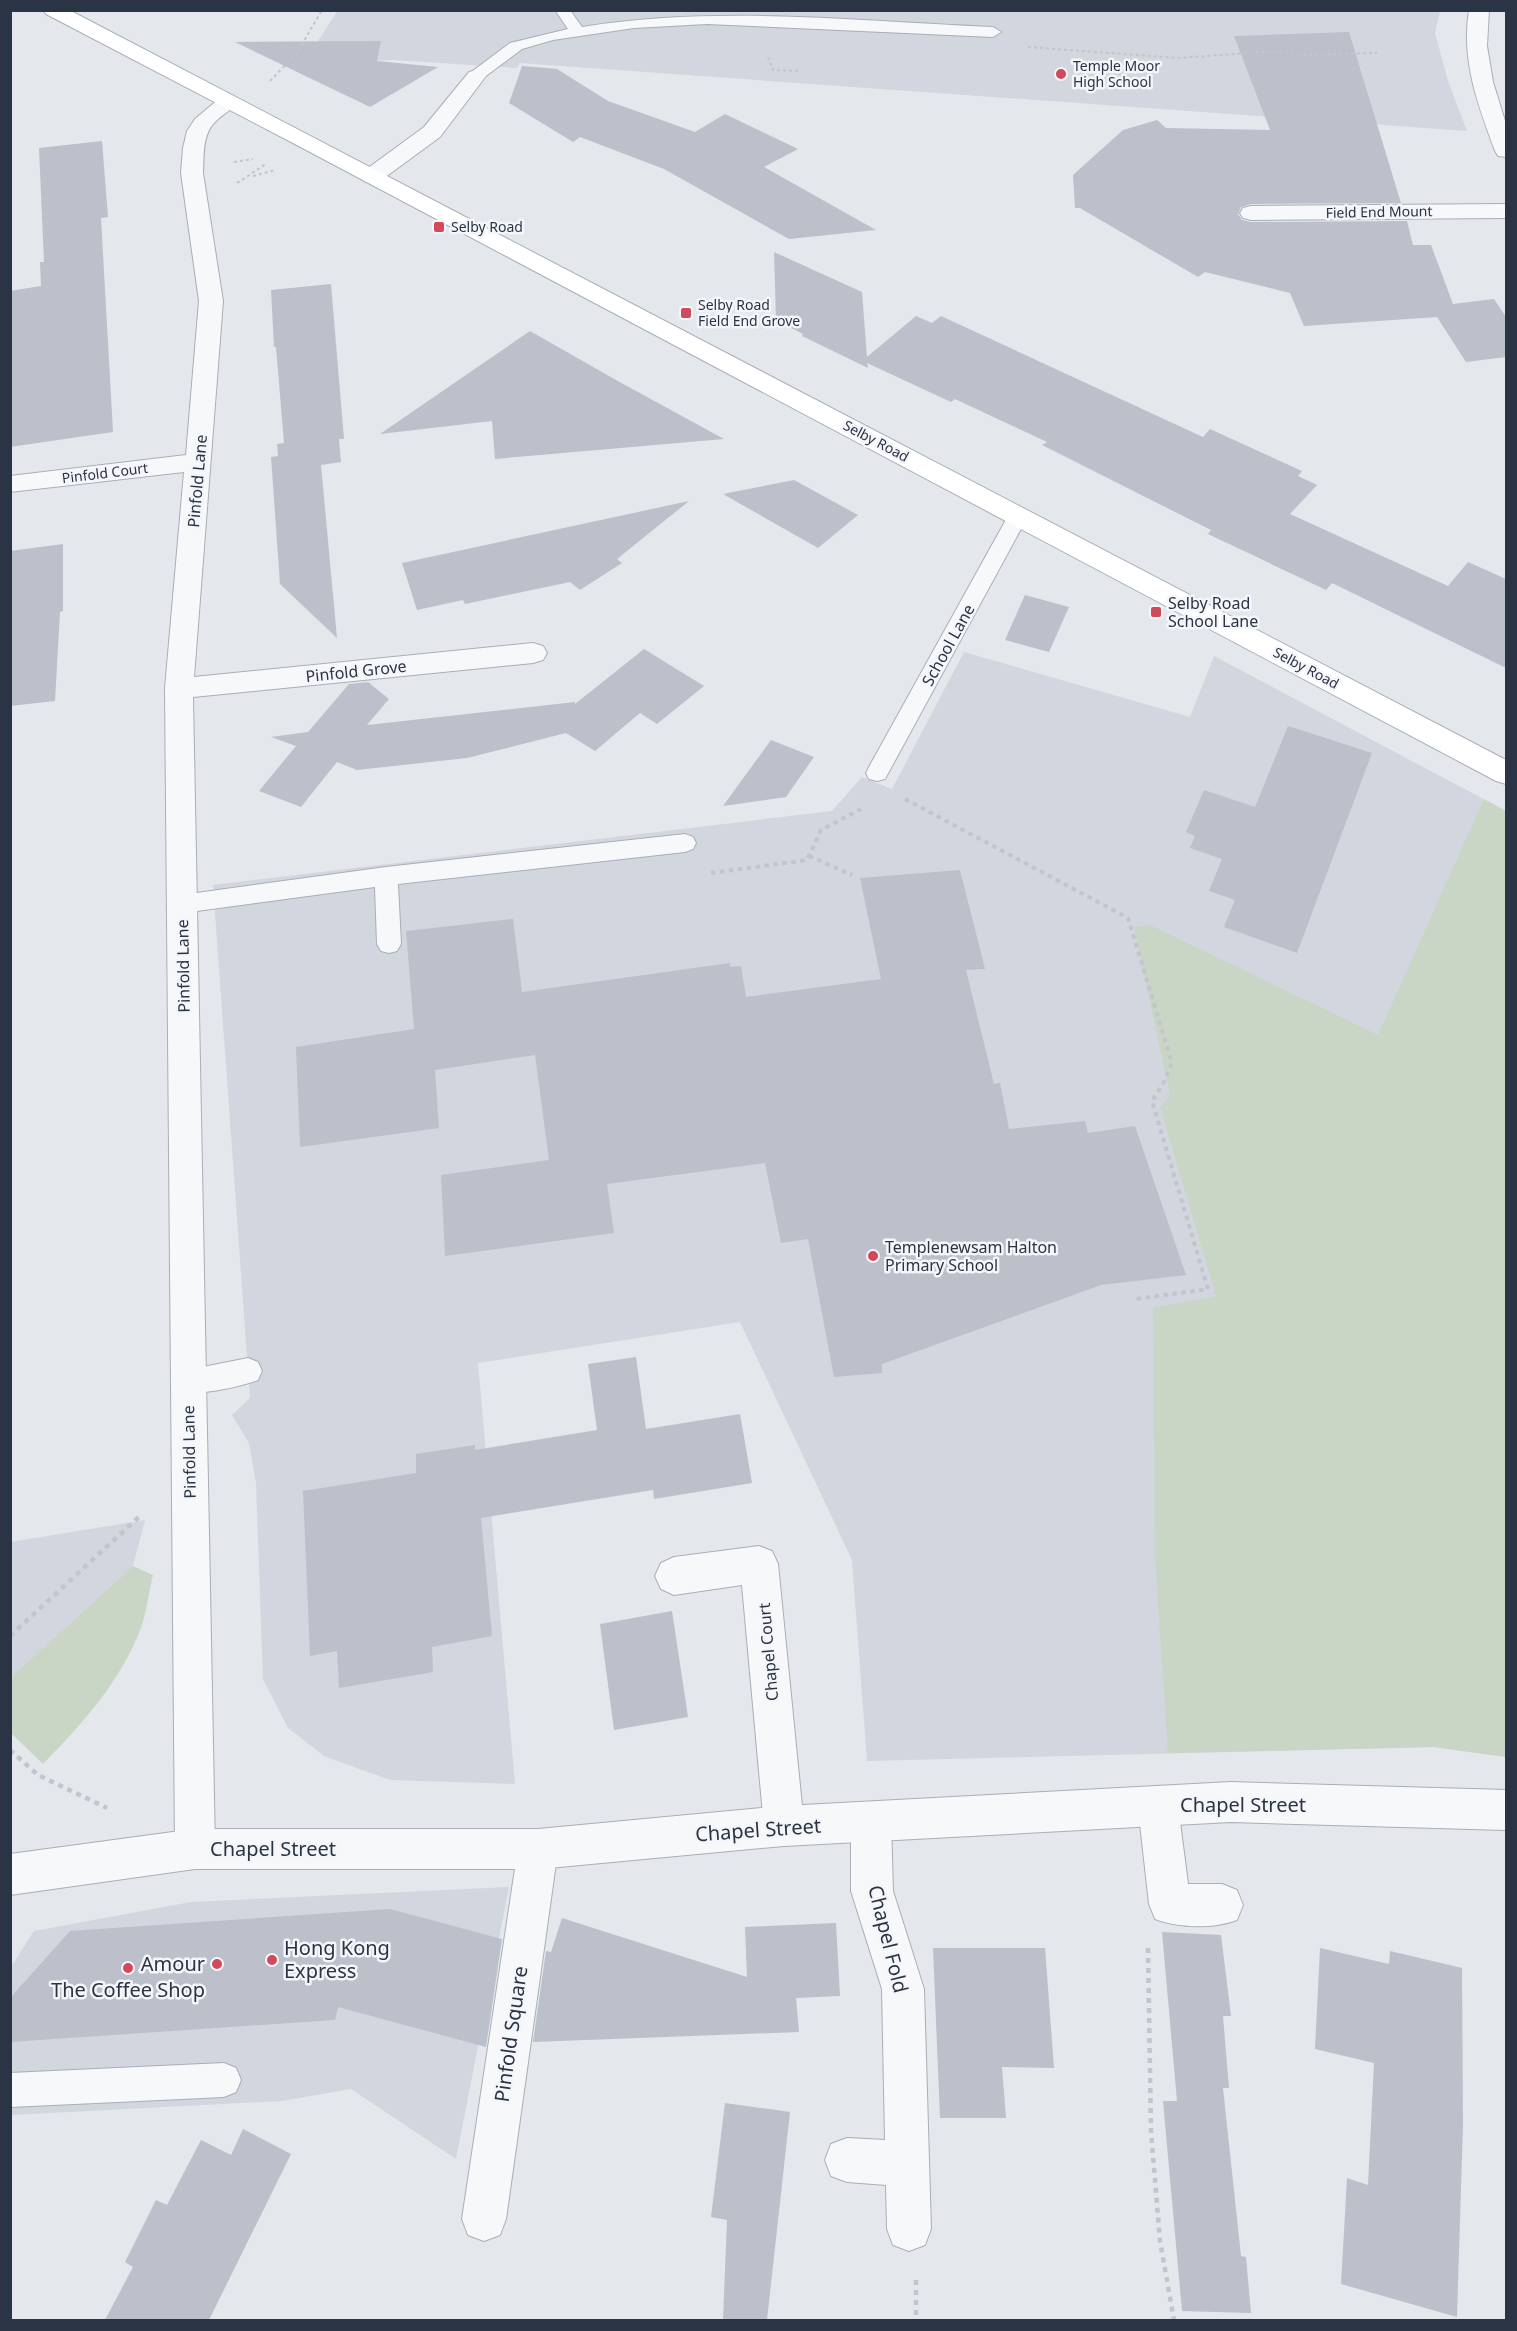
<svg xmlns="http://www.w3.org/2000/svg" width="1517" height="2331" font-family="'Noto Sans',sans-serif">
	<style>
		.built { fill: #d2d6de }
		.green { fill: #c9d6c5 }
		.building { fill: #bbc0ca }
		.lines { fill: none; stroke-linecap: round; stroke-linejoin: round }
		.service-casing { stroke: #a9aeb7; stroke-width: 2 }
		.minor-casing { stroke: #a9aeb7; stroke-width: 2 }
		.tertiary-casing { stroke: #a9aeb7; stroke-width: 2 }
		.secondary-casing { stroke: #a9aeb7; stroke-width: 2 }
		.path-far2 { stroke: #c2c5cb; stroke-width: 2; stroke-dasharray: 3 3; stroke-linecap: butt }
		.path-far1 { stroke: #c2c5cb; stroke-width: 4; stroke-dasharray: 4.5 4.5; stroke-linecap: butt }
		.path { stroke: #c2c5cb; stroke-width: 4.5; stroke-dasharray: 5 5; stroke-linecap: butt }
		.service { fill: #f7f8fa; fill-rule: evenodd }
		.minor { fill: #f7f8fa; fill-rule: evenodd }
		.tertiary { fill: #f7f8fa; fill-rule: evenodd }
		.secondary { fill: #fff; fill-rule: evenodd }
		.poi-dot { fill: #d1495b; stroke: #f4f6f9; stroke-width: 2 }
		.labels { text-anchor: middle; stroke-width: 5; stroke-linejoin: round; paint-order: stroke }
		.far-poi-label { font-size: 14px; fill: #2b3445; stroke: #f4f6f9; text-anchor: start }
		.far-street-label { font-size: 14px; fill: #2b3445; stroke: #f4f6f9 }
		.street-label { font-size: 16px; fill: #2b3445; stroke: #f4f6f9 }
		.poi-label { font-size: 16px; fill: #2b3445; stroke: #f4f6f9; text-anchor: start }
		.near-street-label { font-size: 20px; fill: #2b3445; stroke: #f4f6f9 }
		.near-poi-label { font-size: 20px; fill: #2b3445; stroke: #f4f6f9; text-anchor: start }
	</style>
	<rect width="100%" height="100%" fill="#e4e7ec"/>
	<g class="built">
		<path d="M338,10L1440,11L1435,33L1448,81L1467,131L520,63L517,68L393,60L304,63Z"/>
		<path d="M964,652L1190,717L1214,656L1506,811V1757L1434,1747L867,1761L852,1560L740,1322L478,1363L515,1784L390,1780L324,1756L288,1728L263,1679L256,1483L249,1443L232,1415L250,1398L213,885L832,811L862,777L892,789Z"/>
		<path d="M145,1520L133,1566L11,1677V1542Z"/>
		<path d="M509,1887L456,2159L351,2089L282,2101L11,2115V1967L34,1931L191,1902Z"/>
	</g>
	<g class="green">
		<path d="M1484,799L1506,811V1757L1434,1747L1168,1753L1155,1558L1153,1308L1216,1296L1160,1107L1170,1096L1134,927L1150,925L1378,1035Z"/>
		<path d="M133,1566L153,1575C149,1591 147,1609 142,1625C122,1680 83,1723 43,1764L11,1733V1677Z"/>
	</g>
	<g class="building">
		<path d="M1349,32L1401,203L1251,204L1241,207L1238,214L1242,220L1251,222L1407,221L1413,245H1431L1453,304L1494,299L1506,317V357L1466,362L1437,317L1304,326L1290,293L1205,272L1198,277L1080,208H1075L1073,175L1123,130L1157,120L1166,128L1270,130L1234,36Z"/>
		<path d="M381,41L377,61L438,67L370,107L235,42Z"/>
		<path d="M522,66L557,69L608,101L695,132L725,114L798,149L764,167L876,230L789,239L664,169L580,137L573,142L509,103Z"/>
		<path d="M102,141L108,217L101,218L113,432L10,447V291L41,286L40,262H44L39,148Z"/>
		<path d="M774,252L862,292L867,357L916,316L932,323L941,316L1203,437L1210,429L1302,471L1298,476L1317,485L1290,514L1448,586L1468,562L1506,579V668L1332,583L1326,590L1208,534L1211,530L1042,445L1047,442L955,399L951,402L867,363L868,368L802,336L803,334L776,320Z"/>
		<path d="M331,284L344,439H339L341,462L321,465L337,638L280,584L271,457L278,456L277,444L284,443L276,347H274L271,290Z"/>
		<path d="M530,331L616,380L724,439L495,459L492,421L380,434Z"/>
		<path d="M794,480L858,515L818,548L723,494Z"/>
		<path d="M689,501L617,559L622,563L580,590L570,582L465,604L463,600L417,610L402,563Z"/>
		<path d="M63,544V611L60,612L55,701L10,706V551Z"/>
		<path d="M1025,595L1069,607L1049,652L1005,640Z"/>
		<path d="M644,649L704,686L657,724L640,713L595,751L566,733L467,758L357,770L337,762L301,807L259,791L296,746L271,737L308,732L349,684L368,682L389,699L367,725L575,702V704Z"/>
		<path d="M1288,726L1372,753L1297,953L1224,927L1235,900L1209,891L1222,859L1190,848L1195,836L1186,832L1204,790L1255,807Z"/>
		<path d="M771,740L814,757L786,797L723,806Z"/>
		<path d="M960,870L985,969L966,970L994,1084L1000,1083L1009,1129L1085,1121L1088,1133L1135,1126L1186,1275L1101,1285L882,1364V1373L834,1377L808,1239L781,1243L765,1163L607,1184L614,1233L445,1256L441,1175L549,1160L535,1055L435,1070L439,1128L300,1147L296,1047L414,1029L406,931L513,919L522,992L730,963V967L741,966L746,997L881,979L860,878Z"/>
		<path d="M636,1357L646,1429L740,1414L752,1483L654,1499L653,1490L481,1518L492,1636L432,1647L433,1672L339,1688L337,1651L310,1656L303,1491L416,1473V1454L475,1445V1450L597,1430L588,1364Z"/>
		<path d="M672,1611L688,1717L614,1730L600,1624Z"/>
		<path d="M390,1909L502,1939L486,2047L338,2007L335,2020L10,2042V1998L70,1931Z"/>
		<path d="M562,1918L747,1977L745,1927L836,1923L840,1996L796,1998L799,2032L533,2042L546,1951L551,1952Z"/>
		<path d="M1162,1932L1221,1935L1231,2016H1223L1229,2088H1223L1241,2256L1246,2257L1251,2313L1182,2311L1163,2101H1177Z"/>
		<path d="M933,1948H1045L1054,2068L1002,2067L1006,2118H940Z"/>
		<path d="M1320,1948L1389,1964L1390,1951L1462,1968L1463,2124L1457,2317L1341,2284L1347,2178L1368,2185L1374,2063L1315,2049Z"/>
		<path d="M725,2103L790,2112L767,2320H723L727,2220L711,2217Z"/>
		<path d="M243,2129L291,2154L209,2320H105L133,2267L125,2262L156,2200L167,2205L201,2140L231,2155Z"/>
	</g>
	<g class="lines">
		<g class="service-casing">
			<g id="service">
				<path d="M555,10H570L582,27C718,5 856,21 993,27L1001,32L993,37L707,24L634,28L553,40L522,49L482,79H470L468,76L470,73L510,43L568,29Z"/>
				<path d="M1018,509L1025,511L1028,516L885,779L877,781L869,779L866,773L869,767L1008,516L1011,511Z"/>
				<path d="M685,834L693,837L696,843L693,849L685,852L398,884L401,944L397,951L389,953L381,951L377,944L375,887L182,913L174,910L170,904L174,898L182,895L386,867Z"/>
				<path d="M248,1358L258,1362L262,1371L258,1380C239,1387 196,1397 178,1390L174,1381L178,1372Z"/>
				<path d="M224,2063L236,2068L241,2080L236,2092L224,2097L10,2107V2073Z"/>
			</g>
		</g>
		<g class="minor-casing">
			<g id="minor">
				<path d="M1469,10H1489L1487,46L1493,82L1506,124V157L1498,156L1495,151C1478,105 1461,61 1469,10Z"/>
				<path d="M476,70L483,72L486,76L440,137L380,181L372,183L364,181L361,176L364,171L424,127L469,72Z"/>
				<path d="M228,95L235,97L239,101C233,109 223,114 216,121C202,134 204,155 203,173L223,301L194,677L533,643L543,646L547,653L543,660L533,663L193,697L215,1849L209,1863L195,1869L181,1863L175,1849L165,688L184,472L10,492V476L186,455L199,301L181,173L183,148L187,131L195,119L221,97Z"/>
				<path d="M1506,204V218L1251,220L1243,218L1240,213L1243,208L1251,206Z"/>
				<path d="M759,1546L772,1551L778,1564L804,1826L798,1840L784,1846L770,1840L764,1826L742,1585L674,1595L661,1589L655,1576L661,1563L674,1557Z"/>
				<path d="M1158,1786L1172,1792L1178,1806L1188,1884H1222L1237,1890L1243,1905L1237,1920C1213,1929 1179,1928 1155,1919L1149,1904L1138,1806L1144,1792Z"/>
				<path d="M871,1803L885,1809L891,1823L893,1891L924,1989L931,2229L925,2245L909,2251L893,2245L887,2229L886,2185L847,2182L831,2176L825,2160L831,2144L847,2138L885,2140L882,1989L851,1891V1823L857,1809Z"/>
				<path d="M538,1829L552,1835L558,1849L506,2219L500,2235L484,2241L468,2235L462,2219L518,1849L524,1835Z"/>
			</g>
		</g>
		<g class="tertiary-casing">
			<path id="tertiary" d="M1231,1782L1506,1790V1830L1231,1822L784,1846L538,1869H195L10,1895V1854L195,1829H538L784,1806Z"/>
		</g>
		<g class="secondary-casing">
			<path id="secondary" d="M43,10H69L1506,760V784L1496,781L293,143L46,14Z"/>
		</g>
		<g class="path-far2">
			<path d="M1028,47L1179,58L1277,51L1301,55L1377,53"/>
			<path d="M768,57L773,70L801,71"/>
			<path d="M270,81L297,53L322,10"/>
			<path d="M234,162L253,159"/>
			<path d="M253,176L275,170"/>
			<path d="M237,183L266,164"/>
		</g>
		<g class="path-far1">
			<path d="M905,799L1128,918L1172,1063L1163,1084L1152,1101L1208,1289L1136,1299"/>
			<path d="M809,856L852,875"/>
			<path d="M711,873L807,860L821,830L861,809"/>
		</g>
		<g class="path">
			<path d="M10,1636L141,1515"/>
			<path d="M10,1750L38,1775L107,1808"/>
			<path d="M1148,1948L1151,2131L1160,2241L1174,2320"/>
			<path d="M916,2280V2320"/>
		</g>
		<use href="#service" class="service"/>
		<use href="#minor" class="minor"/>
		<use href="#tertiary" class="tertiary"/>
		<use href="#secondary" class="secondary"/>
	</g>
	<g class="poi-dot">
		<circle cx="1061" cy="74" r="6"/>
		<rect x="433" y="221" width="12" height="12" rx="3"/>
		<rect x="680" y="307" width="12" height="12" rx="3"/>
		<rect x="1150" y="606" width="12" height="12" rx="3"/>
		<circle cx="873" cy="1256" r="6"/>
		<circle cx="272" cy="1960" r="6"/>
		<circle cx="217" cy="1964" r="6"/>
		<circle cx="128" cy="1968" r="6"/>
	</g>
	<g class="labels">
		<g class="far-poi-label">
			<text x="1073" y="71">Temple Moor<tspan x="1073" dy="16">High School</tspan></text>
			<text x="451" y="232">Selby Road</text>
			<text x="698" y="310">Selby Road<tspan x="698" dy="16">Field End Grove</tspan></text>
		</g>
		<g class="far-street-label">
			<text transform="translate(1379 212) rotate(-1)" y="5">Field End Mount</text>
			<text transform="translate(876 441) rotate(28)" y="5">Selby Road</text>
			<text transform="translate(105 473) rotate(-7)" y="5">Pinfold Court</text>
			<text transform="translate(1306 668) rotate(28)" y="5">Selby Road</text>
		</g>
		<g class="street-label">
			<text transform="translate(197 481) rotate(-85)" y="6">Pinfold Lane</text>
			<text transform="translate(948 645) rotate(-61)" y="6">School Lane</text>
			<text transform="translate(356 671) rotate(-6)" y="6">Pinfold Grove</text>
			<text transform="translate(183 966) rotate(-91)" y="6">Pinfold Lane</text>
			<text transform="translate(189 1452) rotate(-91)" y="6">Pinfold Lane</text>
			<text transform="translate(768 1652) rotate(-95)" y="6">Chapel Court</text>
		</g>
		<g class="poi-label">
			<text x="1168" y="609">Selby Road<tspan x="1168" dy="18">School Lane</tspan></text>
			<text x="885" y="1253">Templenewsam Halton<tspan x="885" dy="18">Primary School</tspan></text>
		</g>
		<g class="near-street-label">
			<text x="1243" y="1812">Chapel Street</text>
			<text transform="translate(758 1830) rotate(-4)" y="7">Chapel Street</text>
			<text x="273" y="1856">Chapel Street</text>
			<text transform="translate(888 1939) rotate(76)" y="7">Chapel Fold</text>
			<text transform="translate(511 2034) rotate(-82)" y="7">Pinfold Square</text>
		</g>
		<g class="near-poi-label">
			<text x="284" y="1955">Hong Kong<tspan x="284" dy="23">Express</tspan></text>
			<text x="205" y="1971" text-anchor="end">Amour</text>
			<text x="128" y="1997" text-anchor="middle">The Coffee Shop</text>
		</g>
	</g>
	<rect width="1517" height="2331" fill="none" stroke="#2b3445" stroke-width="24"/>
</svg>
